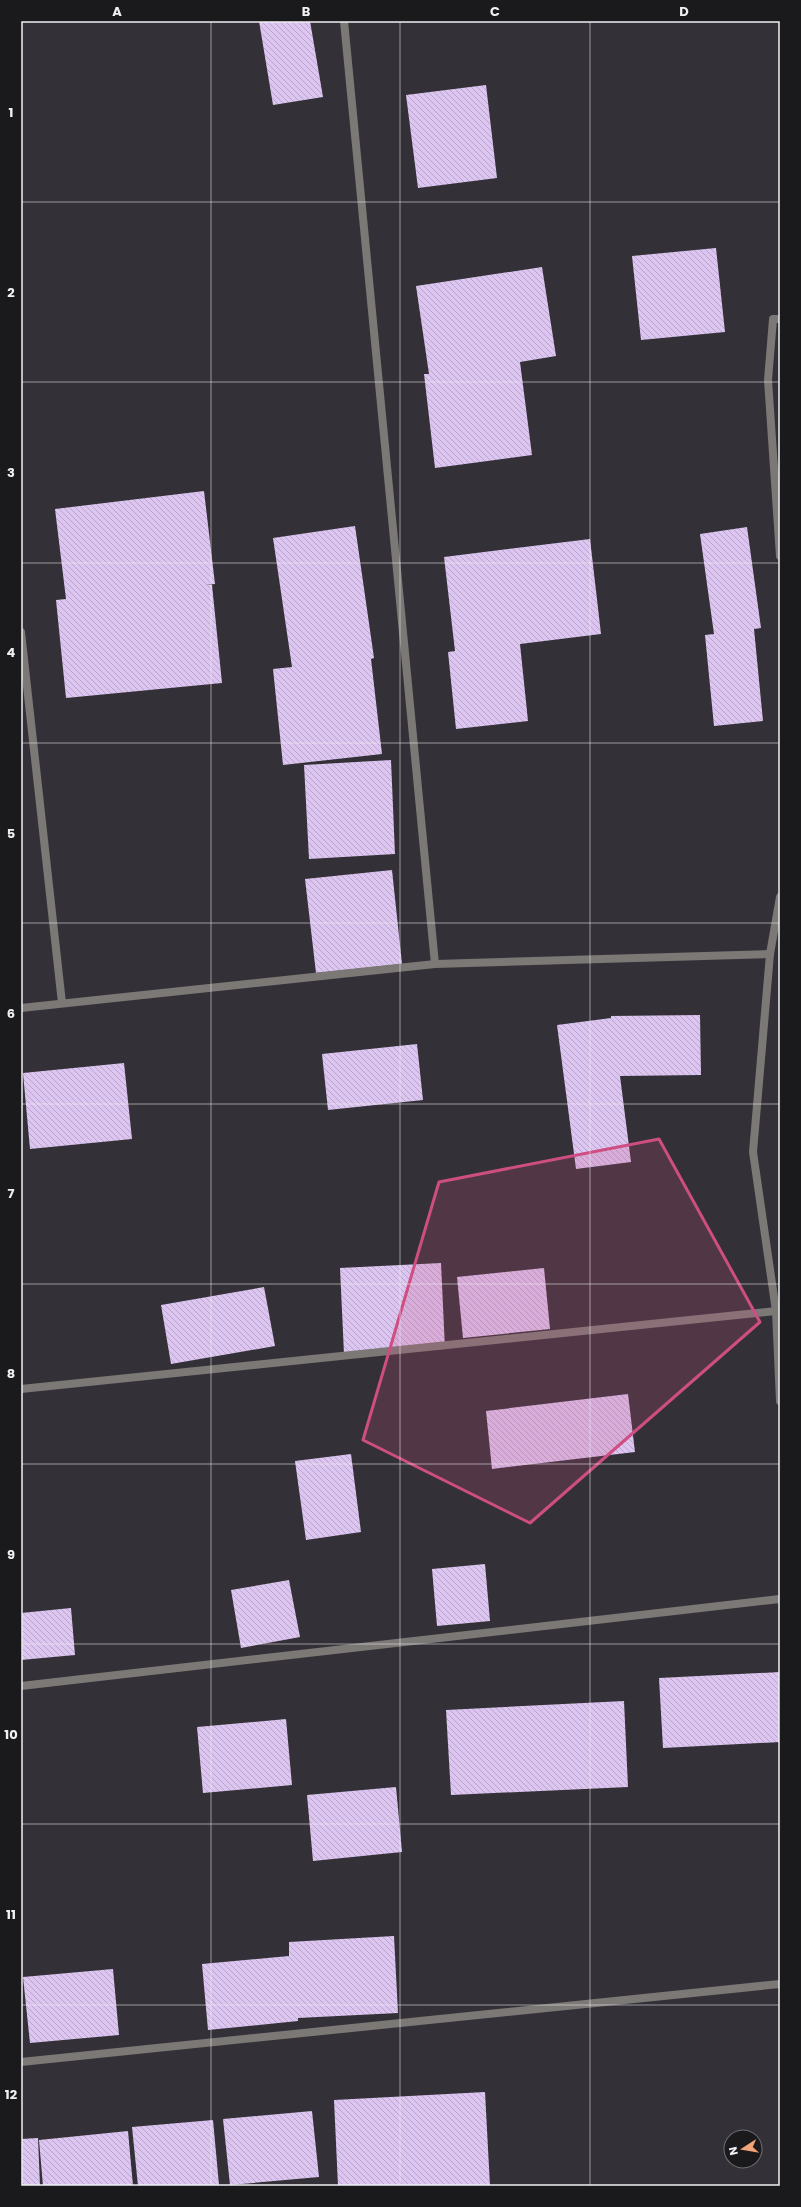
<svg xmlns="http://www.w3.org/2000/svg" width="801" height="2207" font-family="Poppins,sans-serif">
	<style>
		.building { fill: url(#building-back-hatch) }
		.lines { fill: none; stroke-linecap: round; stroke-linejoin: round }
		.lane { stroke: #7b7876; stroke-width: 8 }
		.street { stroke: #7b7876; stroke-width: 8 }
		.marked { fill: #ce4e81; fill-opacity: 0.2; stroke: #ce4e81; stroke-width: 3; stroke-linejoin: round }
		.grid { fill: none; stroke: #f0eff3; stroke-width: 1; stroke-opacity: 0.55 }
		.neatline { fill: none; stroke: #f0eff3; stroke-width: 1.5 }
		.grid-label { font-size: 13px; text-anchor: middle; font-weight: bold; fill: #f0eff3 }
	</style>
	<defs>
		<pattern id="building-back-hatch" width="6" height="6" patternUnits="userSpaceOnUse"><rect width="6" height="6" fill="#ddc5f1"/><path d="M-1 5l2 2M0 0l6 6M5-1l2 2" fill="none" stroke="#b8a6c7"/></pattern>
	</defs>
	<rect width="100%" height="100%" fill="#333137"/>
	<g class="building">
		<path d="M259,21H310L323,97L273,105Z"/>
		<path d="M486,85L497,178L418,188L406,95Z"/>
		<path d="M716,248L725,332L641,340L632,256Z"/>
		<path d="M542,267L556,356L520,362L532,455L435,468L424,374H429L416,286Z"/>
		<path d="M204,491L215,584L206,585H212L222,683L66,698L56,600L66,599L55,509Z"/>
		<path d="M355,526L374,658L371,659L382,754L283,765L273,669L292,667L273,538Z"/>
		<path d="M747,527L761,628L754,629L763,721L714,726L705,635L714,634L700,534Z"/>
		<path d="M590,539L601,634L520,644L528,721L456,729L448,652L455,651L444,557Z"/>
		<path d="M391,760L395,854L309,859L304,765Z"/>
		<path d="M392,870L402,964L316,973L305,879Z"/>
		<path d="M700,1015L701,1075L620,1076L631,1162L576,1169L557,1025L611,1018V1016Z"/>
		<path d="M417,1044L423,1100L328,1110L322,1054Z"/>
		<path d="M124,1063L132,1139L30,1149L23,1073Z"/>
		<path d="M441,1263L445,1349L344,1354L340,1268Z"/>
		<path d="M544,1268L550,1329L463,1338L457,1277Z"/>
		<path d="M264,1287L275,1346L171,1364L161,1305Z"/>
		<path d="M628,1394L635,1452L492,1469L486,1411Z"/>
		<path d="M351,1454L361,1532L306,1540L295,1461Z"/>
		<path d="M485,1564L490,1621L437,1626L432,1569Z"/>
		<path d="M289,1580L300,1637L241,1648L231,1590Z"/>
		<path d="M71,1608L75,1655L21,1660V1613Z"/>
		<path d="M780,1672V1742L663,1748L659,1678Z"/>
		<path d="M624,1701L628,1787L451,1795L446,1710Z"/>
		<path d="M286,1719L292,1785L203,1793L197,1727Z"/>
		<path d="M396,1787L402,1852L313,1861L307,1795Z"/>
		<path d="M394,1936L398,2013L298,2018V2021L208,2030L202,1964L289,1956V1942Z"/>
		<path d="M113,1969L119,2035L30,2043L23,1977Z"/>
		<path d="M485,2092L490,2186H338L334,2100Z"/>
		<path d="M312,2111L319,2177L230,2185L223,2119Z"/>
		<path d="M213,2120L219,2185L138,2186L132,2127Z"/>
		<path d="M128,2131L133,2186H43L39,2140Z"/>
		<path d="M38,2138L40,2186H21V2139Z"/>
	</g>
	<g class="lines">
		<g class="lane">
			<path d="M21,632L62,1003"/>
			<path d="M21,1008L435,964L770,954"/>
			<path d="M21,2062L780,1984"/>
		</g>
		<g class="street">
			<path d="M344,21L435,964"/>
			<path d="M780,319H773L768,380L780,556"/>
			<path d="M780,897L770,954L753,1152L776,1311L780,1401"/>
			<path d="M21,1389L776,1311"/>
			<path d="M21,1686L780,1599"/>
		</g>
	</g>
	<path class="marked" d="M659,1139L760,1322L530,1523L363,1440L439,1182Z"/>
	<path class="grid" d="M211,21V2186M400,21V2186M590,21V2186M21,202H780M21,382H780M21,563H780M21,743H780M21,923H780M21,1104H780M21,1284H780M21,1464H780M21,1644H780M21,1824H780M21,2005H780"/>
	<rect width="801" height="2207" fill="none" stroke="#1a1a1c" stroke-width="44"/>
	<g transform="translate(743 2149) rotate(258)"><circle r="19" fill="#1a1a1c" stroke="#706f72"/>
	<path d="M0-3L7 15L0 10L-7 15Z" fill="#efa377"/>
	<text y="-6" font-size="11" font-weight="bold" text-anchor="middle" fill="#f0eff3">N</text>
	</g>
	<rect x="22" y="22" width="757" height="2163" class="neatline"/>
	<g class="grid-label">
		<text x="117" y="16">A</text>
		<text x="306" y="16">B</text>
		<text x="495" y="16">C</text>
		<text x="684" y="16">D</text>
		<text x="11" y="117">1</text>
		<text x="11" y="297">2</text>
		<text x="11" y="477">3</text>
		<text x="11" y="657">4</text>
		<text x="11" y="838">5</text>
		<text x="11" y="1018">6</text>
		<text x="11" y="1198">7</text>
		<text x="11" y="1378">8</text>
		<text x="11" y="1559">9</text>
		<text x="11" y="1739">10</text>
		<text x="11" y="1919">11</text>
		<text x="11" y="2099">12</text>
	</g>
</svg>
